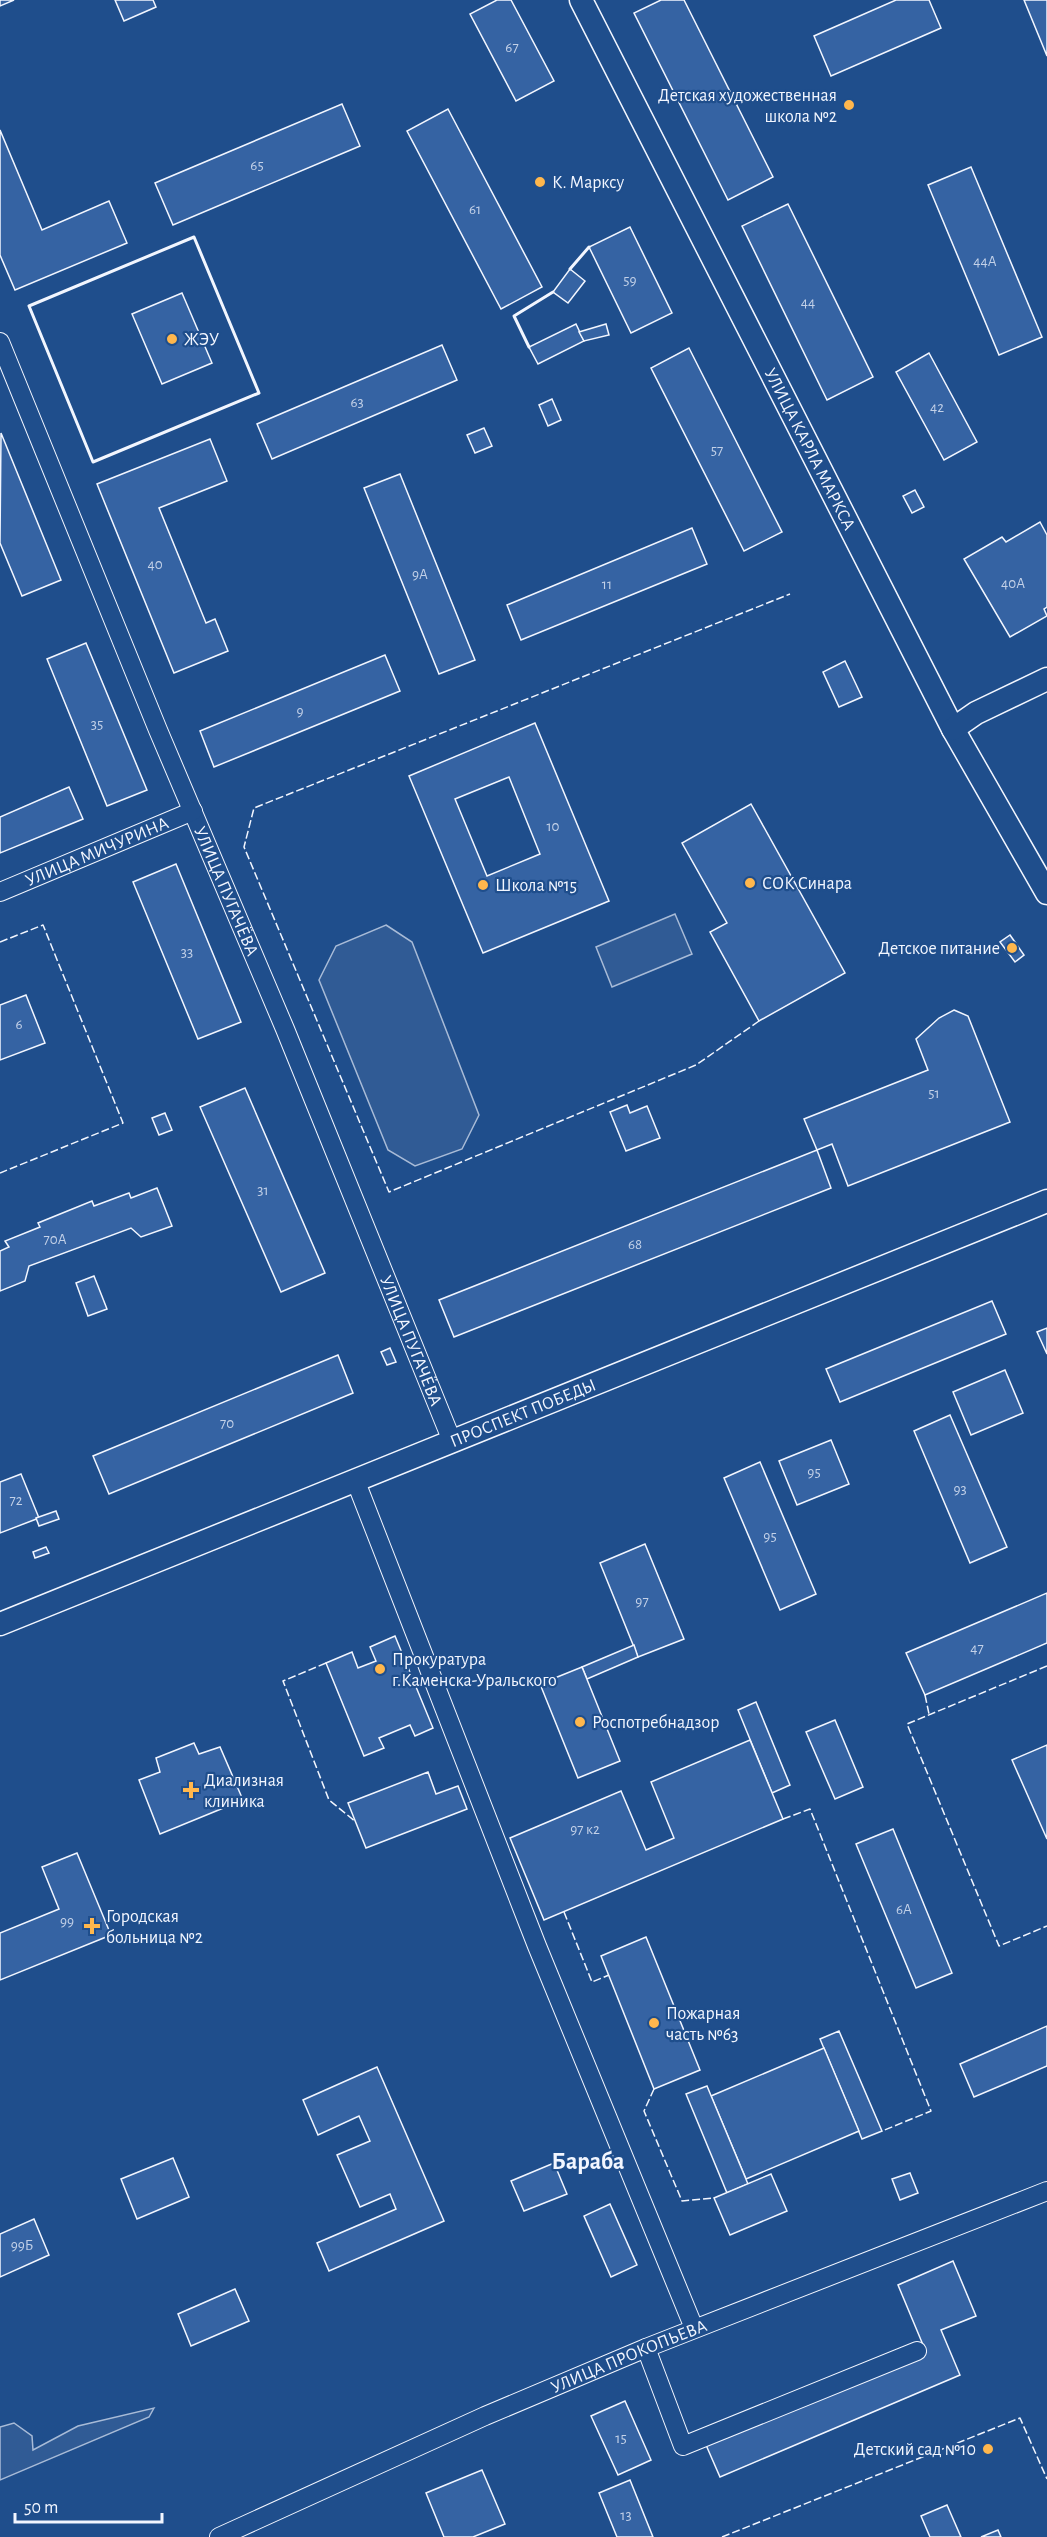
<svg xmlns="http://www.w3.org/2000/svg" width="1047" height="2537" font-family="'Alegreya Sans',sans-serif">
	<style>
		.green { fill: #305b95; stroke: #a8bbd7; stroke-width: 1.5 }
		.building { fill: #3563a3; stroke: #f2f6ff; stroke-width: 1.5; fill-rule: evenodd }
		.lines { fill: none; stroke-linecap: round; stroke-linejoin: round }
		.minor-casing { stroke: #f2f6ff; stroke-width: 20 }
		.tertiary-casing { stroke: #f2f6ff; stroke-width: 25 }
		.minor { stroke: #1f4e8c; stroke-width: 18 }
		.tertiary { stroke: #1f4e8c; stroke-width: 22 }
		.fence { stroke: #f2f6ff; stroke-width: 1.5; stroke-dasharray: 8 3; stroke-linecap: butt }
		.wall { stroke: #f2f6ff; stroke-width: 3 }
		.poi-dot { fill: #ffb74d; stroke: #1f4e8c; stroke-width: 2 }
		.labels { text-anchor: middle; stroke-width: 4.5; stroke-linejoin: round; paint-order: stroke }
		.number-label { font-size: 15px; fill: #c3d1e8 }
		.poi-label { font-size: 18px; fill: #f2f6ff; stroke: #1f4e8c; text-anchor: start }
		.street-label { font-size: 18px; fill: #f2f6ff; stroke: #1f4e8c }
		.district-label { font-size: 24px; font-weight: bold; fill: #f2f6ff; stroke: #1f4e8c }
	</style>
	<rect width="100%" height="100%" fill="#1f4e8c"/>
	<g class="green">
		<path d="M675,914L692,954L612,987L596,947Z"/>
		<path d="M386,925L412,942L479,1115L462,1149L415,1166L388,1150L319,980L336,946Z"/>
		<path d="M154,2408L149,2417L0,2480V2427L14,2423L32,2436L33,2450L78,2426Z"/>
	</g>
	<g class="building">
		<path d="M0,0H14L0,6Z"/>
		<path d="M115,0H153L156,7L124,21Z"/>
		<path d="M497,0H511L554,81L516,101L470,14Z"/>
		<path d="M661,0H684L773,177L728,200L634,13Z"/>
		<path d="M896,0H929L941,28L831,76L814,36Z"/>
		<path d="M1024,0H1047V56Z"/>
		<path d="M342,104L360,146L173,225L155,183Z"/>
		<path d="M448,109L542,287L501,309L407,131Z"/>
		<path d="M0,130L42,230L109,201L127,243L15,290L0,255Z"/>
		<path d="M971,167L1042,337L999,355L928,185Z"/>
		<path d="M788,204L873,377L827,400L742,226Z"/>
		<path d="M630,227L672,313L631,333L589,247Z"/>
		<path d="M570,269L585,281L568,303L553,292Z"/>
		<path d="M182,293L212,363L162,384L132,314Z"/>
		<path d="M576,324L584,341L538,364L529,347Z"/>
		<path d="M606,324L609,335L584,341L579,332Z"/>
		<path d="M442,345L457,380L272,459L257,424Z"/>
		<path d="M689,348L782,532L744,551L651,368Z"/>
		<path d="M929,353L977,442L944,460L896,372Z"/>
		<path d="M552,399L561,420L548,426L539,405Z"/>
		<path d="M484,428L492,446L475,453L467,435Z"/>
		<path d="M1,433L61,580L22,596L0,543Z"/>
		<path d="M210,439L227,481L159,508L206,623L215,619L228,651L174,673L97,484Z"/>
		<path d="M400,474L475,660L439,674L364,488Z"/>
		<path d="M915,490L924,507L912,513L903,496Z"/>
		<path d="M1040,522L1047,535V607L1044,609L1047,616L1010,637L964,559L1002,537L1006,542Z"/>
		<path d="M692,528L707,564L521,640L507,605Z"/>
		<path d="M86,643L147,790L107,806L47,659Z"/>
		<path d="M385,655L400,691L214,767L200,731Z"/>
		<path d="M845,661L862,697L839,707L823,672Z"/>
		<path d="M535,723L609,901L483,953L409,776ZM509,777L540,854L487,876L455,799Z"/>
		<path d="M69,787L83,819L0,853V817Z"/>
		<path d="M751,804L845,973L759,1021L710,932L727,923L682,843Z"/>
		<path d="M176,864L241,1022L198,1039L133,882Z"/>
		<path d="M1010,935L1024,955L1015,962L1000,942Z"/>
		<path d="M26,995L45,1043L0,1060V1005Z"/>
		<path d="M954,1010L968,1016L1010,1122L848,1186L832,1144L817,1150L804,1119L928,1070L916,1039L939,1018Z"/>
		<path d="M245,1088L325,1273L281,1292L200,1107Z"/>
		<path d="M627,1105L630,1113L647,1106L660,1138L626,1151L610,1112Z"/>
		<path d="M165,1113L172,1130L159,1135L152,1118Z"/>
		<path d="M817,1150L831,1188L454,1337L439,1300Z"/>
		<path d="M157,1188L172,1226L141,1237L131,1228L29,1266L25,1281L0,1291V1251L9,1247L5,1241L40,1227L38,1223L92,1201L94,1206L129,1193L131,1198Z"/>
		<path d="M94,1276L107,1309L88,1316L76,1283Z"/>
		<path d="M992,1301L1006,1334L840,1402L826,1369Z"/>
		<path d="M1047,1328V1354L1037,1332Z"/>
		<path d="M390,1348L396,1362L387,1365L381,1352Z"/>
		<path d="M338,1355L353,1393L109,1494L93,1456Z"/>
		<path d="M1005,1370L1023,1413L971,1435L953,1392Z"/>
		<path d="M950,1415L1007,1547L970,1563L914,1431Z"/>
		<path d="M831,1440L849,1484L797,1505L779,1461Z"/>
		<path d="M760,1462L816,1594L780,1610L724,1478Z"/>
		<path d="M21,1474L39,1518L0,1533V1482Z"/>
		<path d="M56,1511L59,1519L39,1526L36,1518Z"/>
		<path d="M645,1544L684,1639L638,1657L600,1563Z"/>
		<path d="M46,1547L49,1553L35,1558L33,1552Z"/>
		<path d="M1047,1593V1643L925,1695L906,1653Z"/>
		<path d="M395,1636L433,1728L415,1736L410,1725L379,1738L384,1748L364,1756L326,1663L352,1652L358,1668L376,1661L370,1647Z"/>
		<path d="M634,1645L638,1657L587,1679L582,1667Z"/>
		<path d="M582,1667L620,1761L578,1778L540,1684Z"/>
		<path d="M756,1702L790,1785L772,1793L738,1710Z"/>
		<path d="M835,1720L863,1787L835,1799L806,1732Z"/>
		<path d="M750,1740L783,1819L544,1920L510,1838L621,1791L646,1850L674,1838L651,1782Z"/>
		<path d="M194,1743L199,1754L220,1747L243,1800L160,1834L139,1780L160,1772L156,1758Z"/>
		<path d="M1047,1745V1839L1012,1760Z"/>
		<path d="M428,1772L436,1794L458,1786L467,1809L366,1848L348,1803Z"/>
		<path d="M893,1829L952,1973L916,1988L856,1844Z"/>
		<path d="M77,1853L111,1935L0,1980V1933L59,1909L42,1867Z"/>
		<path d="M646,1937L700,2070L654,2089L601,1956Z"/>
		<path d="M1047,2026V2066L974,2097L960,2064Z"/>
		<path d="M839,2031L882,2131L862,2139L820,2039Z"/>
		<path d="M824,2048L859,2131L746,2179L711,2096Z"/>
		<path d="M377,2067L444,2221L329,2271L317,2243L396,2209L390,2194L360,2207L337,2155L370,2141L359,2116L318,2135L303,2100Z"/>
		<path d="M707,2086L748,2184L727,2193L686,2094Z"/>
		<path d="M173,2158L189,2197L137,2219L121,2179Z"/>
		<path d="M554,2163L567,2194L524,2211L511,2181Z"/>
		<path d="M910,2173L918,2193L900,2200L892,2179Z"/>
		<path d="M771,2174L787,2211L730,2235L714,2198Z"/>
		<path d="M610,2204L637,2265L611,2277L584,2216Z"/>
		<path d="M34,2219L49,2255L0,2277V2234Z"/>
		<path d="M953,2261L976,2316L941,2330L960,2375L720,2477L706,2445L926,2352L898,2285Z"/>
		<path d="M235,2289L249,2321L191,2346L178,2314Z"/>
		<path d="M625,2401L651,2460L618,2475L591,2416Z"/>
		<path d="M482,2470L505,2524L473,2537H444L426,2493Z"/>
		<path d="M630,2480L653,2537H617L599,2493Z"/>
		<path d="M947,2505L961,2537H930L921,2516Z"/>
		<path d="M998,2530L1001,2537H981Z"/>
	</g>
	<g class="lines">
		<g class="minor-casing">
			<g id="minor">
				<path id="s1" d="M0,342L158,730L285,1029L452,1441"/>
				<path id="s2" d="M0,892L193,811"/>
				<path d="M356,1482L537,1946L694,2328"/>
				<path d="M646,2348L683,2446L917,2351"/>
				<path id="s3" d="M219,2537L485,2416L646,2348L1047,2191"/>
			</g>
		</g>
		<g class="tertiary-casing">
			<g id="tertiary">
				<path id="s4" d="M581,0L953,729L1047,893"/>
				<path d="M953,729L976,713L1047,679"/>
				<path id="s5" d="M0,1624L1047,1201"/>
			</g>
		</g>
		<use href="#minor" class="minor"/>
		<use href="#tertiary" class="tertiary"/>
		<g class="fence">
			<path d="M0,942L43,925L123,1123L0,1173"/>
			<path d="M759,1021L696,1065L389,1192L244,847L254,808L790,594"/>
			<path d="M326,1663L283,1681L329,1800L356,1822"/>
			<path d="M1047,1666L907,1724L999,1946L1047,1926"/>
			<path d="M925,1695L929,1714"/>
			<path d="M783,1819L810,1809L931,2111L882,2131"/>
			<path d="M564,1912L592,1982L609,1975"/>
			<path d="M654,2089L644,2111L682,2201L714,2198"/>
			<path d="M722,2537L1020,2418L1047,2479"/>
		</g>
		<g class="wall">
			<path d="M194,237L259,393L93,462L29,306Z"/>
			<path d="M570,269L589,247"/>
			<path d="M529,347L514,316L553,292"/>
		</g>
	</g>
	<g class="poi-dot">
		<circle cx="849" cy="105" r="6"/>
		<circle cx="540" cy="182" r="6"/>
		<circle cx="172" cy="339" r="6"/>
		<circle cx="750" cy="883" r="6"/>
		<circle cx="483" cy="885" r="6"/>
		<circle cx="1012" cy="948" r="6"/>
		<circle cx="380" cy="1669" r="6"/>
		<circle cx="580" cy="1722" r="6"/>
		<path d="M188 1781h6v6h6v6h-6v6h-6v-6h-6v-6h6z"/>
		<path d="M89 1917h6v6h6v6h-6v6h-6v-6h-6v-6h6z"/>
		<circle cx="654" cy="2023" r="6"/>
		<circle cx="988" cy="2449" r="6"/>
	</g>
	<g class="labels">
		<g class="number-label">
			<text x="512" y="52">67</text>
			<text x="257" y="170">65</text>
			<text x="475" y="214">61</text>
			<text x="985" y="266">44А</text>
			<text x="630" y="285">59</text>
			<text x="808" y="307">44</text>
			<text x="357" y="407">63</text>
			<text x="937" y="412">42</text>
			<text x="717" y="455">57</text>
			<text x="155" y="569">40</text>
			<text x="420" y="579">9А</text>
			<text x="1013" y="588">40А</text>
			<text x="607" y="589">11</text>
			<text x="300" y="716">9</text>
			<text x="97" y="729">35</text>
			<text x="553" y="831">10</text>
			<text x="187" y="957">33</text>
			<text x="19" y="1029">6</text>
			<text x="934" y="1098">51</text>
			<text x="263" y="1195">31</text>
			<text x="55" y="1244">70А</text>
			<text x="635" y="1249">68</text>
			<text x="227" y="1428">70</text>
			<text x="814" y="1477">95</text>
			<text x="960" y="1494">93</text>
			<text x="16" y="1505">72</text>
			<text x="770" y="1541">95</text>
			<text x="642" y="1606">97</text>
			<text x="977" y="1653">47</text>
			<text x="585" y="1834">97 к2</text>
			<text x="904" y="1914">6А</text>
			<text x="67" y="1926">99</text>
			<text x="22" y="2250">99Б</text>
			<text x="621" y="2443">15</text>
			<text x="626" y="2520">13</text>
		</g>
		<g class="poi-label">
			<text x="837" y="101" text-anchor="end">Детская художественная<tspan x="837" dy="21">школа №2</tspan></text>
			<text x="552" y="188">К. Марксу</text>
			<text x="184" y="345">ЖЭУ</text>
			<text x="762" y="889">СОК Синара</text>
			<text x="495" y="891">Школа №15</text>
			<text x="1000" y="954" text-anchor="end">Детское питание</text>
			<text x="392" y="1665">Прокуратура<tspan x="392" dy="21">г.Каменска-Уральского</tspan></text>
			<text x="592" y="1728">Роспотребнадзор</text>
			<text x="204" y="1786">Диализная<tspan x="204" dy="21">клиника</tspan></text>
			<text x="106" y="1922">Городская<tspan x="106" dy="21">больница №2</tspan></text>
			<text x="666" y="2019">Пожарная<tspan x="666" dy="21">часть №63</tspan></text>
			<text x="976" y="2455" text-anchor="end">Детский сад №10</text>
		</g>
		<g class="street-label">
			<text dy="6" stroke="none"><textPath href="#s4" startOffset="504">УЛИЦА КАРЛА МАРКСА</textPath></text>
			<text dy="6" stroke="none"><textPath href="#s2" startOffset="105">УЛИЦА МИЧУРИНА</textPath></text>
			<text dy="6" stroke="none"><textPath href="#s1" startOffset="594">УЛИЦА ПУГАЧЁВА</textPath></text>
			<text dy="6" stroke="none"><textPath href="#s1" startOffset="1080">УЛИЦА ПУГАЧЁВА</textPath></text>
			<text dy="6" stroke="none"><textPath href="#s5" startOffset="564">ПРОСПЕКТ ПОБЕДЫ</textPath></text>
			<text dy="6" stroke="none"><textPath href="#s3" startOffset="448">УЛИЦА ПРОКОПЬЕВА</textPath></text>
		</g>
		<g class="district-label">
			<text x="588" y="2169">Бараба</text>
		</g>
	</g>
	<path d="M15 2513v9h147v-9" fill="none" stroke="#f2f6ff" stroke-width="3"/>
	<text x="24" y="2513" font-size="18" fill="#f2f6ff" stroke="#1f4e8c" stroke-width="4.5" paint-order="stroke">50 m</text>
</svg>
